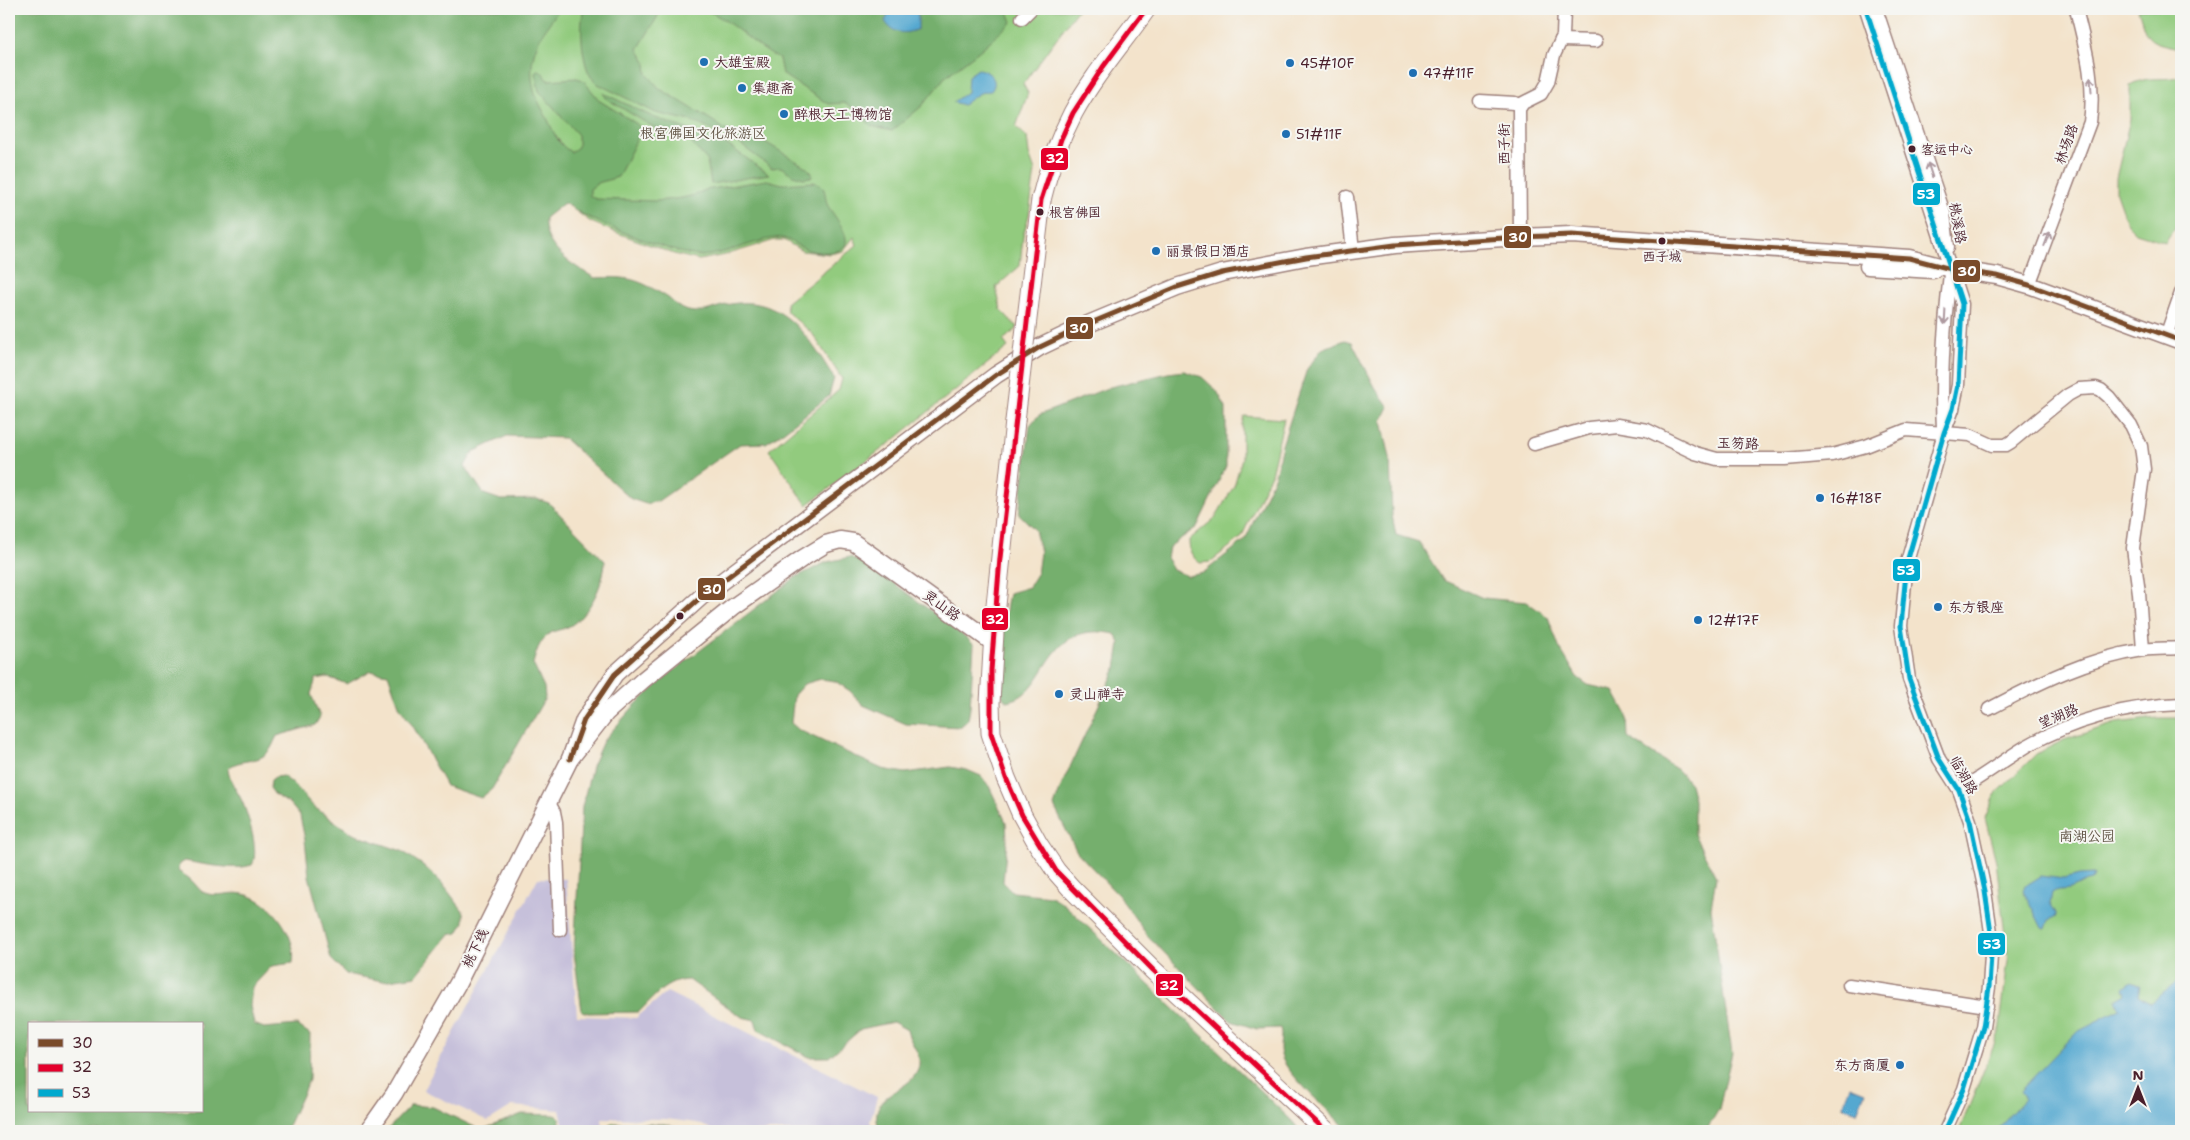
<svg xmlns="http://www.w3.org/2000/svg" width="2190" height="1140" font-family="'Shantell Sans','LXGW WenKai TC',sans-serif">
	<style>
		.industrial { fill: #c6c0da }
		.green { fill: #92cb7e; stroke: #6e7554 }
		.forest { fill: #75af6d; stroke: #60674c; fill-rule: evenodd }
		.water { fill: #55a8d0; stroke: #50647e }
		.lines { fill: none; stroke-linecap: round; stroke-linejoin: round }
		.minor-casing { stroke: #9e817b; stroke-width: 15 }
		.major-casing { stroke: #9e817b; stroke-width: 19 }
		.highway-casing { stroke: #9e817b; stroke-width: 21 }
		.minor { stroke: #fff; stroke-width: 12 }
		.major { stroke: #fff; stroke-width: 16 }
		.highway { stroke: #fff; stroke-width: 19 }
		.highway-bridge-casing { stroke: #9e817b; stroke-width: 21; stroke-linecap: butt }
		.highway-bridge { stroke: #fff; stroke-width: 19 }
		.bus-1-casing { stroke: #f6f6f2; stroke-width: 9 }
		.bus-2-casing { stroke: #f6f6f2; stroke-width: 9 }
		.bus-3-casing { stroke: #f6f6f2; stroke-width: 9 }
		.bus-1 { stroke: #7a4b2a; stroke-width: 5 }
		.bus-2 { stroke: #e4002b; stroke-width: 5 }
		.bus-3 { stroke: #00a9ce; stroke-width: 5 }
		.oneway { stroke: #ae9aa0 }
		.poi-dot { fill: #1f6fb2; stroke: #f6f6f2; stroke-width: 2 }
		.bus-dot { fill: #4a1f2b; stroke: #f6f6f2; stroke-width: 2 }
		.labels { text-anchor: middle; stroke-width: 4; stroke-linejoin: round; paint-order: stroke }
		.bus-label { font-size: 13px; fill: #4a1f2b; stroke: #f6f6f2; text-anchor: start }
		.poi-label { font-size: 14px; fill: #4a1f2b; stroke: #f6f6f2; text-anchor: start }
		.park-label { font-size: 14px; fill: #605344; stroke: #f6f6f2 }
		.street-label { font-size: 14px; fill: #4a1f2b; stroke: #f6f6f2 }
		.line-badge { stroke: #f6f6f2; stroke-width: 2 }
		.badge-label { font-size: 14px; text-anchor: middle; font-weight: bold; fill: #fff }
	</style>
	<rect width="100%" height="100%" fill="#f6f6f2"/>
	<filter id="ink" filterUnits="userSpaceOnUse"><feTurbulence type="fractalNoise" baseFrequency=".02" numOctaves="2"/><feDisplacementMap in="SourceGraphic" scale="10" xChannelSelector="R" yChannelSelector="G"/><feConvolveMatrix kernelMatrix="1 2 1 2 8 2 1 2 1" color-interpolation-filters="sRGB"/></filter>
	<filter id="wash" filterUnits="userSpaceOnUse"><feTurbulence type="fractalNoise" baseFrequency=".0096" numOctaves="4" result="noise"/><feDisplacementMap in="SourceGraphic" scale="20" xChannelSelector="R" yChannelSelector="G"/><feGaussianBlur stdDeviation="1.12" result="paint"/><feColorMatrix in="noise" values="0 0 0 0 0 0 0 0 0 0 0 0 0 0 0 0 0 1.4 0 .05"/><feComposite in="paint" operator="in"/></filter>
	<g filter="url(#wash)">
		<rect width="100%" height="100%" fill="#f3e3cb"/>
		<path class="industrial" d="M538,878L566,879L577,1016L636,1018L667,992L877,1097L870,1122L876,1131H716L697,1123L666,1119L602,1118L603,1131H565L560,1110L512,1106L488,1121L423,1090Z"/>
		<g class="green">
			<path d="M482,9H1078L1023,84L1028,93L1016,127L1027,137L1029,154L1035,171L1029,215L1023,236L1020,266L996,287L1001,310L1018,328L1003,340L1008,347L890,443L807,505L769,450L839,390L842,379L812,333L787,312L786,303L857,245L854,237L843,251L830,254L802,251L784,240H775L725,255L699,260L674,254L615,232L591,222L573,209L567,157L561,143L521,90Z"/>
			<path d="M2138,9H2181V50L2179,48C2145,41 2148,41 2138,9Z"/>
			<path d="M2181,76V219L2165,242L2136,233L2127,224L2116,193V178L2130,119V86C2146,74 2164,82 2181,76Z"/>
			<path d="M1244,416L1284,419L1271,474L1241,538L1210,562L1200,563C1191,556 1189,551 1189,540L1215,518L1234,486L1242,458V424Z"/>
			<path d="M2158,718H2181V1131H1959L1999,1033L2008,960L1996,861L1985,818L1994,796L2036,754L2064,740L2116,723Z"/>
		</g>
		<g class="forest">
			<path d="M9,9H560C540,34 526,56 534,90C536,99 543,110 547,118C554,132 557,144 571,152L578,147V135L539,91L535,73L537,70L541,71L548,80L577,78L583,80L600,101L637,124L644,132L637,139L618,177L598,183L590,189V196L596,199L657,201L682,198L695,195L705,190L767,180L782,184L814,182L822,186C826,191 825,198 827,204C833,216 863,247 833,252C824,253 811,252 803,248C793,244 787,236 775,238C750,242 727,254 702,256C686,258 608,227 590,218C581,214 573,208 564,203L545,218C542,247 572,265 595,278C629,276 638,279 667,297C672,300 676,306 682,309C701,316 708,309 726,305C781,292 809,337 834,378L829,396L783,432L766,443L740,444L658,501L646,504L631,499L564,438L507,436L473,452L465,466L484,494L501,500L537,499L549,503L605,561C604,584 589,616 568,627C562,630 554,630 549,634C539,641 536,653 533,664L544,687L545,698L492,789L481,798L446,786L414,728L400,708L388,674L370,671L347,684L327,677L316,679L311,694L320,717L315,725L277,736C274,741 272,749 267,753C257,764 237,758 228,769C229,781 237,790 242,801C248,815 260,852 252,865C235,871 203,864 184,861L179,864L178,871C182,874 187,876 191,880C196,884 199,891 205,893C218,898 230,891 243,894C271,899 298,936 293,963L272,966L252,987L250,1006L254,1024L264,1028L297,1025L310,1034L309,1080L287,1128L290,1131H9ZM29,1024H201V1111H29Z"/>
			<path d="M584,9H656L658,16L638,49L646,62L647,74L660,89L713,121L734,136L744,129L806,167L812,173V177L803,178L793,175L781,167L772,168L733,139L691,121L656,113L598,84C595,81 592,79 590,75C582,62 579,23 584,9Z"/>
			<path d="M703,9H1007L1012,22L979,51L945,77L922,106L892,131L871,126L857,110L844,103L828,104L782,74L779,59C752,45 731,19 703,9Z"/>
			<path d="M603,93L653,117L726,144L769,174L711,184L707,160L690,142L653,127L607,99Z"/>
			<path d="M1345,340L1352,342L1375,387L1389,407L1382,421L1390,458L1392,515L1396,535L1419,542L1443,580L1483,598L1527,602L1548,617L1559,647L1577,677L1588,685L1614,691L1627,715L1628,738L1678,770L1690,784L1694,800V834L1716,877L1711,908L1732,1053L1719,1109L1706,1131H1411C1390,1127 1368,1132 1346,1128C1331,1113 1285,1073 1281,1055C1278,1046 1283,1037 1280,1028L1257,1029L1231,1021L1147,935L1119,896L1077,852L1054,806L1062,784L1116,668L1120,643L1115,634C1042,618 1050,696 1007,701L1003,698L1000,682L1004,622L1009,593L1029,587L1037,574L1040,552L1035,530L1019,514L1030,425L1039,415L1110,387L1168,373L1184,371L1202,377L1217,391L1226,408V466L1197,527L1169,547L1167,559L1173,570L1188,576L1203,573L1245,540L1275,475L1282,445L1307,369L1322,349Z"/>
			<path d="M850,557L872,567L966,637L974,645L970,708L968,720L960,727L906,724L863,705L850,691L835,681L821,679L804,684L794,695L791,723L799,730L882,769L905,773L950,767L967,770L981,776L989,786L1006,822L1007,841L1003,882L1013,892L1051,896L1065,905L1293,1122L1300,1131H880C863,1090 915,1094 919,1065C921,1052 909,1042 907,1030L893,1022L861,1029L829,1057H809L758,1030L755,1020L742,1017L689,980C666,980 654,997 639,1012L588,1013L582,1011L574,953L582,807L592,766L603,741L635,705L673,671L796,577L827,562Z"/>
			<path d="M283,776L292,783L314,807L353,834L402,851L424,866L441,882L464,912V922L458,933L449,935L416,976L383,981L346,974L331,959L309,876L305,840L300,816L290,804L275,795L270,788L271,780L275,777Z"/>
			<path d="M411,1105L433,1107L481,1130L522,1114L555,1115L559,1118L562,1131H386Z"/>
			<path d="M611,1123L665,1124L696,1131H606Z"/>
		</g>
		<g class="water">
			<path d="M895,9H912L918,15V29C905,35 892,34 885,21L891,10Z"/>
			<path d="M978,69C989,71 1000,80 991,91C978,91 973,98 963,105L953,102L967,92L968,76Z"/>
			<path d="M2093,874L2094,876L2092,880C2084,881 2080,885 2073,888C2065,891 2059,888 2052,893L2050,903L2056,913V916L2049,920L2046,929L2042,928L2023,890L2025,886L2041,876L2064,879L2079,875Z"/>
			<path d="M2181,979V1131H1995L2025,1098L2020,1091L2079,1030L2120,1009L2116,1000L2126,994L2124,988L2132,982L2140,985L2138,995L2151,1003Z"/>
			<path d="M1850,1086L1865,1092L1857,1112L1842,1107Z"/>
		</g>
	</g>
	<g filter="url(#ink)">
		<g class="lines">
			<g class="minor-casing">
				<g id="minor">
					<path d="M1866,9L1962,304L1958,385L1953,409L1944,433L1907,562L1901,626L1909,679L1939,759L1959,790L1970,821L1985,891L1992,939L1989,987L1983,1027L1964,1089L1945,1131"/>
					<path d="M1876,9L1944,213L1948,247"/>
					<path d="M1022,18L1031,9"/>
					<path d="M1561,40L1596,41"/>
					<path d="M1480,101L1515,103L1521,105"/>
					<path d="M1347,197L1353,250"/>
					<path d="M1520,237L1519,109L1523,103L1541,94L1548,82L1554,55L1563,36L1564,9"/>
					<path d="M2029,285L2090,122C2096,83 2085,46 2076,9"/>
					<path d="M2166,336L2181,293"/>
					<path d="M1943,428C1940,377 1944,325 1950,274"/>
					<path d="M1534,444L1589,428L1617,425L1647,430L1695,453L1717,459H1785L1832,455L1866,446L1906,430L1970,435L1992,445H2006L2011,442L2068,395L2079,389L2096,388L2101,390L2109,397L2131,425L2141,446L2144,469L2133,548L2139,593L2143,650"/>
					<path d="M1989,709C2038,683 2088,658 2143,650C2155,648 2169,649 2181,648"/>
					<path d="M1959,790C1982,777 2004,760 2027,746C2075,719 2126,706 2181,704"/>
					<path d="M548,801L554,812L556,822L560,930"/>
					<path d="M1849,985L1987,1006"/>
				</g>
			</g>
			<g class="major-casing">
				<g id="major">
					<path d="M1868,266L1933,270"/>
					<path d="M570,759L584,720L615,674L701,597L996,375L1040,347L1086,325L1177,287L1222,273L1306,257L1395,245L1520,237L1572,235L1909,258L1951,269L1997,276L2029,285L2181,341"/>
					<path d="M368,1131L394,1094L458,983L570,759L606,713L643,680L733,607L803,558L826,544L840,540L853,542L866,551L992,642"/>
				</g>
			</g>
			<g class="highway-casing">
				<g id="highway">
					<path d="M1041,200C1048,170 1059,140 1073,113C1093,76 1122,43 1146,9"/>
					<path d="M1015,421L995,615L990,703L991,733L1006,778L1022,815L1038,844L1056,871L1071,888L1153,970L1326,1131"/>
				</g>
			</g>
			<use href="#minor" class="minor"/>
			<use href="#major" class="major"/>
			<use href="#highway" class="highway"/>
			<g class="highway-bridge-casing">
				<path id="highway-bridge" d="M1015,421L1041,200"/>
			</g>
			<use href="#highway-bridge" class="highway-bridge"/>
			<g class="bus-1-casing">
				<path id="bus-1" d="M570,759L584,720L615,674L701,597L996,375L1040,347L1086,325L1177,287L1222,273L1306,257L1395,245L1520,237L1572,235L1909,258L1951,269L1997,276L2029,285L2181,341"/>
			</g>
			<g class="bus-2-casing">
				<path id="bus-2" d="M1146,9L1103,67L1073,113L1061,139L1041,200L1000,558L991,670V733L1006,778L1022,815L1056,871L1153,970L1326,1131"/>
			</g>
			<g class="bus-3-casing">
				<path id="bus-3" d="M1866,9L1962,304L1958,385L1953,409L1944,433L1907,562L1901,626L1909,679L1939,759L1959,790L1970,821L1985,891L1992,939L1989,987L1983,1027L1964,1089L1945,1131"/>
			</g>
			<use href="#bus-1" class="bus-1"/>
			<use href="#bus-2" class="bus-2"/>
			<use href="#bus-3" class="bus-3"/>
		</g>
		<defs><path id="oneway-shaft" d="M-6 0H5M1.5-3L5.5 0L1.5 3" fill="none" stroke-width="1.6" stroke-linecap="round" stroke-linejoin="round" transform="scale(1.25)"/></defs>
		<g class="oneway">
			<use href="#oneway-shaft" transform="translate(2091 85) rotate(-94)"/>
			<use href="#oneway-shaft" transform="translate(1930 170) rotate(-108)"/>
			<use href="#oneway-shaft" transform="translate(2047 239) rotate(-69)"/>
			<use href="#oneway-shaft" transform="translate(1945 317) rotate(93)"/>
		</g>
	</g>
	<g class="poi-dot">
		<circle cx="704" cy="62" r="5"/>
		<circle cx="1290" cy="63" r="5"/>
		<circle cx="1413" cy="73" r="5"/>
		<circle cx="742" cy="88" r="5"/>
		<circle cx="784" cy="114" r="5"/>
		<circle cx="1286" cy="134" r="5"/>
		<circle cx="1156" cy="251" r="5"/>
		<circle cx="1820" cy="498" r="5"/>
		<circle cx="1938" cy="607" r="5"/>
		<circle cx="1698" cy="620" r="5"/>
		<circle cx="1059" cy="694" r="5"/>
		<circle cx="1900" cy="1065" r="5"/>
	</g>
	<g class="bus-dot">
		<circle cx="1912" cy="149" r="4.5"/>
		<circle cx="1040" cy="212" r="4.5"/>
		<circle cx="1662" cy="241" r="4.5"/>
		<circle cx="680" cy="616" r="4.5"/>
	</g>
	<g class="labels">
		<g class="bus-label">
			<text x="1921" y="154">客运中心</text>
			<text x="1049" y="217">根宫佛国</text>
			<text x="1662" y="261" text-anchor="middle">西子城</text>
		</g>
		<g class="poi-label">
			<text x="714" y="67">大雄宝殿</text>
			<text x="1300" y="68">45#10F</text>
			<text x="1423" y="78">47#11F</text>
			<text x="752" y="93">集趣斋</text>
			<text x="794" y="119">醉根天工博物馆</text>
			<text x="1296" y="139">51#11F</text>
			<text x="1166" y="256">丽景假日酒店</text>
			<text x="1830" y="503">16#18F</text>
			<text x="1948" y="612">东方银座</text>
			<text x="1708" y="625">12#17F</text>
			<text x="1069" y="699">灵山禅寺</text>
			<text x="1890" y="1070" text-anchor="end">东方商厦</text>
		</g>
		<g class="park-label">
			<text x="703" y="138">根宫佛国文化旅游区</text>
			<text x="2087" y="841">南湖公园</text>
		</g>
		<g class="street-label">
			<text transform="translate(1504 144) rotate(-90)" y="5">西子街</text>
			<text transform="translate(2066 144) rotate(-70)" y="5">林场路</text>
			<text transform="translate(1958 223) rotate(80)" y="5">桃溪路</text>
			<text transform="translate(1738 443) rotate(2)" y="5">玉笏路</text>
			<text transform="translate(942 605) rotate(36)" y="5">灵山路</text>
			<text transform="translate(2058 716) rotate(-23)" y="5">望湖路</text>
			<text transform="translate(1964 775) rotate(61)" y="5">临湖路</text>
			<text transform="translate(475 948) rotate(-64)" y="5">桃下线</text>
		</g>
	</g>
	<g class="line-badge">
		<rect x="1040" y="147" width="29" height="24" rx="5" fill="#e4002b"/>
		<rect x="1912" y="182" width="29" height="24" rx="5" fill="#00a9ce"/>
		<rect x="1503" y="225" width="29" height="24" rx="5" fill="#7a4b2a"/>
		<rect x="1952" y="259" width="29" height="24" rx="5" fill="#7a4b2a"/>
		<rect x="1065" y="316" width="29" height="24" rx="5" fill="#7a4b2a"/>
		<rect x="1892" y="558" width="29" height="24" rx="5" fill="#00a9ce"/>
		<rect x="697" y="577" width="29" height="24" rx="5" fill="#7a4b2a"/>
		<rect x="981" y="607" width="28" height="24" rx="5" fill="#e4002b"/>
		<rect x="1977" y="932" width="29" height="24" rx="5" fill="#00a9ce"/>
		<rect x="1155" y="973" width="29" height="24" rx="5" fill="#e4002b"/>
	</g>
	<g class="badge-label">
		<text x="1055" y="163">32</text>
		<text x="1926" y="199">53</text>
		<text x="1518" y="242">30</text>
		<text x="1967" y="276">30</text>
		<text x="1079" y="333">30</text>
		<text x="1906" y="575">53</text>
		<text x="712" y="594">30</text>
		<text x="995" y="624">32</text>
		<text x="1992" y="949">53</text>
		<text x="1169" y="990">32</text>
	</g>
	<rect width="2190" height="1140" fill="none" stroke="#f6f6f2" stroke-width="30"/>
	<rect x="28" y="1022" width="175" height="90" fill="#f6f6f2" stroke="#b1a0a2"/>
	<rect x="38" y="1039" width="25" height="8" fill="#7a4b2a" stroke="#b1a0a2"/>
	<text x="72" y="1048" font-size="15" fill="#4a1f2b">30</text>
	<rect x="38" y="1064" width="25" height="8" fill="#e4002b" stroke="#b1a0a2"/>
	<text x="72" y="1072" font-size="15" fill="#4a1f2b">32</text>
	<rect x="38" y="1089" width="25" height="8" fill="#00a9ce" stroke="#b1a0a2"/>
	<text x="72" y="1098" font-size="15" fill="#4a1f2b">53</text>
	<g transform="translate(2138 1088)" stroke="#f6f6f2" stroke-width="4" paint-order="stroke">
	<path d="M0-4L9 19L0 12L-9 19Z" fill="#4a1f2b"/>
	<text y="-8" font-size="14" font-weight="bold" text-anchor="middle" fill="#4a1f2b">N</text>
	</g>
</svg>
